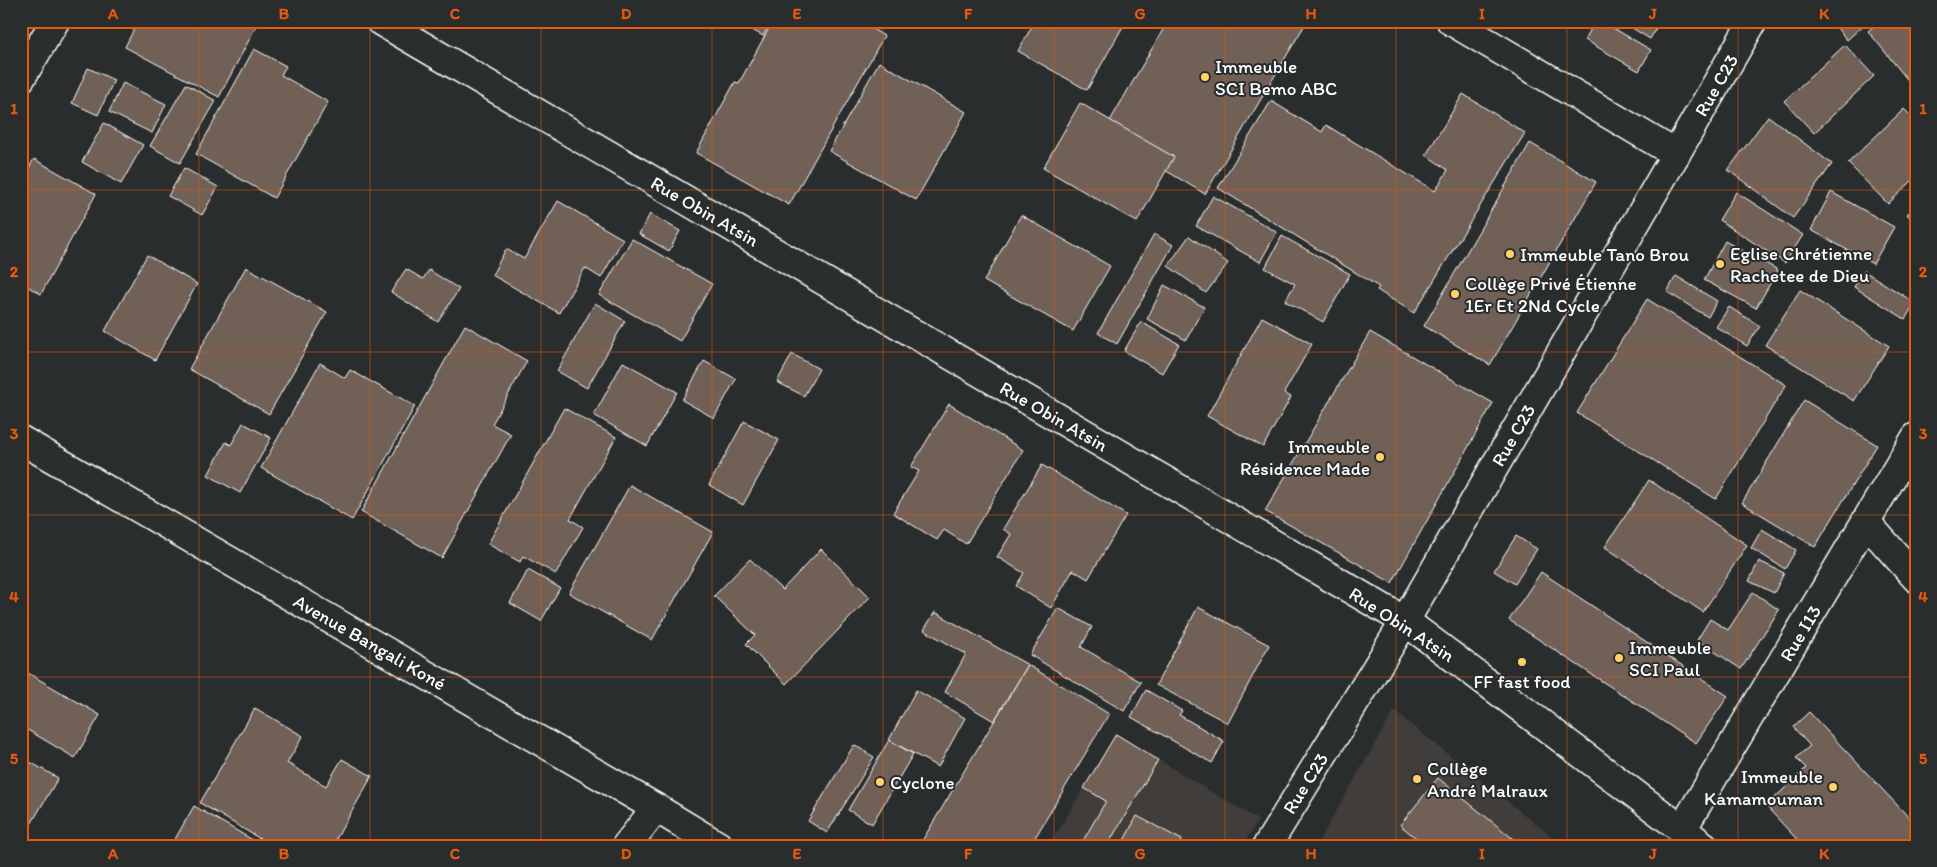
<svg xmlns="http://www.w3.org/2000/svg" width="1937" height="867" font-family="Itim,sans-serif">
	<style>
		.built { fill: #3f3c3a }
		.building { fill: #6f6055; stroke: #fff }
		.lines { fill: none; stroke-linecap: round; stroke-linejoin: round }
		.street-casing { stroke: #fff; stroke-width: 31 }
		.secondary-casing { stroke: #fff; stroke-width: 31 }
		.street { stroke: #2a2d2e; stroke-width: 28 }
		.secondary { stroke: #2a2d2e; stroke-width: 28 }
		.grid { fill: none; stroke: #e8590c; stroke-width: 1; stroke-opacity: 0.55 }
		.poi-dot { fill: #ffd166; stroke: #2a2d2e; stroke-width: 2 }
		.labels { text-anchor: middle; stroke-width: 4; stroke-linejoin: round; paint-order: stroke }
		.poi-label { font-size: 19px; fill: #fff; stroke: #2a2d2e; text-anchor: start }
		.street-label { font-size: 19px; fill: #fff; stroke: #2a2d2e }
		.neatline { fill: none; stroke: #e8590c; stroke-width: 2 }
		.grid-label { font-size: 16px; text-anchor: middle; font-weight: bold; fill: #e8590c }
	</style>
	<rect width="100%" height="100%" fill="#2a2d2e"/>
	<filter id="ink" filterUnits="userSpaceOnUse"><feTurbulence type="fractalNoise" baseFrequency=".02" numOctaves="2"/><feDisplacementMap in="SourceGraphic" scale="10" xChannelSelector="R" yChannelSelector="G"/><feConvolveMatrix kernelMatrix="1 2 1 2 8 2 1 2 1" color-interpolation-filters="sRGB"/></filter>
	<g filter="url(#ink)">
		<g class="built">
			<path d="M1394,711L1564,846H1316Z"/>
			<path d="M1116,734L1258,820L1243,846H1049Z"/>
		</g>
		<g class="building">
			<path d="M138,21H259L219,97L125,47Z"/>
			<path d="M736,21H771L763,36Z"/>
			<path d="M773,21H859L884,36L789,205L696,153L735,82L739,83Z"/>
			<path d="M1035,21H1126L1087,90L1018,51Z"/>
			<path d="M1168,21H1307L1205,194L1103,133Z"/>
			<path d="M1595,21H1601L1651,50L1639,71L1585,40Z"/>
			<path d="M1621,21H1660L1650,39Z"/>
			<path d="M1831,21H1868L1847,40Z"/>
			<path d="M1881,21H1916V90L1868,31Z"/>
			<path d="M1845,45L1874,76L1814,133L1784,101Z"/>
			<path d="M254,49L286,66L281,75L328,102L274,198L196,154Z"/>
			<path d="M879,62L966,112L916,200L829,151Z"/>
			<path d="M88,68L114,80L98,115L72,103Z"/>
			<path d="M123,83L166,104L152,133L109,112Z"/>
			<path d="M186,84L216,101L180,163L150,146Z"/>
			<path d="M1463,94L1525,133L1414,313L1377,290L1379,287L1218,188L1271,101L1322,132L1326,125L1435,191L1448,170L1426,155Z"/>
			<path d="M1080,103L1174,157L1137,222L1043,168Z"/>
			<path d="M1904,109L1916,121V177L1888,204L1848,163Z"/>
			<path d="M1768,116L1832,164L1793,218L1728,170Z"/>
			<path d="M104,123L143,145L121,184L82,162Z"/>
			<path d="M1530,143L1596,182L1490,365L1424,326Z"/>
			<path d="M34,159L96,194L41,294L21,283V182Z"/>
			<path d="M184,168L218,187L202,215L168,196Z"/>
			<path d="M1736,192L1803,235L1785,263L1719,220Z"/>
			<path d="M1831,192L1894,227L1873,264L1811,230Z"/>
			<path d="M1213,196L1277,232L1260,262L1196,226Z"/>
			<path d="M558,201L623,239L601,278L585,268L559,313L492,275L506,249L524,259Z"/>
			<path d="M1916,207V225L1907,214Z"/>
			<path d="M650,214L680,231L669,251L639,234Z"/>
			<path d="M1021,215L1110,266L1073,331L984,281Z"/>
			<path d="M1154,234L1173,245L1117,344L1098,333Z"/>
			<path d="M1189,236L1228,263L1206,293L1168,266Z"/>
			<path d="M1282,236L1350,274L1323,322L1285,301L1295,284L1265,268Z"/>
			<path d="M632,239L712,284L680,341L599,295Z"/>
			<path d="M1725,241L1778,270L1756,308L1704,280Z"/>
			<path d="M147,255L197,284L155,360L105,331Z"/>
			<path d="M246,267L327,312L269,414L189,369Z"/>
			<path d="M406,269L423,279L429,270L459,289L438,322L391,292Z"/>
			<path d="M1864,271L1915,303L1905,319L1854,287Z"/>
			<path d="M1676,276L1717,301L1708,317L1667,292Z"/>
			<path d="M1164,285L1204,307L1186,340L1147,319Z"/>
			<path d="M1800,290L1889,346L1854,401L1765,345Z"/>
			<path d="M1647,299L1786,385L1716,499L1577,413Z"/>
			<path d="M595,303L625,321L587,388L557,371Z"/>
			<path d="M1729,307L1760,326L1747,346L1716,327Z"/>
			<path d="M1262,317L1312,344L1284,393L1291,397L1263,447L1207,416Z"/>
			<path d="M1141,322L1179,344L1162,373L1124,351Z"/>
			<path d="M465,325L527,361L492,424L511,434L442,558L361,512Z"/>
			<path d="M1370,332L1493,403L1392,583L1265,511Z"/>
			<path d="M792,354L819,369L804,396L777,382Z"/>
			<path d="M704,361L736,379L714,418L682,400Z"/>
			<path d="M623,362L677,392L647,446L594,415Z"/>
			<path d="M320,363L345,378L350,370L415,406L352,520L261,468Z"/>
			<path d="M1804,400L1877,445L1815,547L1742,503Z"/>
			<path d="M949,404L1023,450L966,544L944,530L937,540L893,513L919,471L911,467Z"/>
			<path d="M564,408L616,437L570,519L583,527L556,574L523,556L520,562L488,544Z"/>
			<path d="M744,421L779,440L743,505L709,485Z"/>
			<path d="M243,423L271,438L240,493L208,475L226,442L231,445Z"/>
			<path d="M1042,465L1126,515L1088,579L1073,570L1051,608L1016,586L1024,573L997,557L1011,534L1003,529Z"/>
			<path d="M1649,480L1747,545L1703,612L1605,547Z"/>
			<path d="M630,485L713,532L652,640L569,593Z"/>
			<path d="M1762,529L1796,550L1785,569L1751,548Z"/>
			<path d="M1516,536L1537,549L1515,584L1494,571Z"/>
			<path d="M821,549L870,597L786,684L746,644L755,635L714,596L750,559L782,590Z"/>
			<path d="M1759,561L1784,573L1774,593L1749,581Z"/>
			<path d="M528,570L560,588L541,621L510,603Z"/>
			<path d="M1541,572L1728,696L1696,743L1509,620Z"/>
			<path d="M1753,592L1779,610L1741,669L1697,640L1710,619L1728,630Z"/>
			<path d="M1198,607L1269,645L1228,723L1156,685Z"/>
			<path d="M1058,608L1092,627L1081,647L1141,682L1124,711L1030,655Z"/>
			<path d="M935,612L1028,665L994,721L945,692L966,654L924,630Z"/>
			<path d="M1028,665L1109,714L1030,846H919Z"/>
			<path d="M21,669L100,715L75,758L21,726Z"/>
			<path d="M916,690L965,718L938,767L889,740Z"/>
			<path d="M1146,690L1182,711L1179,715L1224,741L1212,763L1131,717Z"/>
			<path d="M255,708L303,736L287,763L326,786L342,759L372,776L332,846H272L200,803Z"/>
			<path d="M1809,712L1916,825V839L1909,846H1803L1766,806L1806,768L1796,758L1810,746L1793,727Z"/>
			<path d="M1116,734L1158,760L1107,846H1080L1106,801L1084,788Z"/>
			<path d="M889,740L913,754L872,824L848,810Z"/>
			<path d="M854,745L874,757L827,833L808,821Z"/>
			<path d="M21,757L58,778L21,841Z"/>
			<path d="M1438,778L1522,846H1426L1400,825Z"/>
			<path d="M194,806L263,846H171Z"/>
			<path d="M1137,816L1182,840L1179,846H1121Z"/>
		</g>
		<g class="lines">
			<g class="street-casing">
				<g id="street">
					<path d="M380,21L1405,621L1704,846"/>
					<path d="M1451,21L1676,154"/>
					<path d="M21,78L55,21"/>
					<path d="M1866,522L1916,578"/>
					<path d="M1683,828L1916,437"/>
					<path d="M626,846L656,808"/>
				</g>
			</g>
			<g class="secondary-casing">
				<g id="secondary">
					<path d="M21,440L656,808L719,846"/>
					<path d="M1267,846L1405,621L1753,21"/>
				</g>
			</g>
			<use href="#street" class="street"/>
			<use href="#secondary" class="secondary"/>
		</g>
	</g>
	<path class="grid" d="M199,21V846M370,21V846M541,21V846M712,21V846M883,21V846M1054,21V846M1225,21V846M1396,21V846M1567,21V846M1738,21V846M21,190H1916M21,352H1916M21,515H1916M21,677H1916"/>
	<g class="poi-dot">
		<circle cx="1205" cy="77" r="5"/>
		<circle cx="1510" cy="254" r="5"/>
		<circle cx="1720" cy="264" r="5"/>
		<circle cx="1455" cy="294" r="5"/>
		<circle cx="1380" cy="457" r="5"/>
		<circle cx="1619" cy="658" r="5"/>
		<circle cx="1522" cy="662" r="5"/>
		<circle cx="1417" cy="779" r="5"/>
		<circle cx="880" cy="782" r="5"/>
		<circle cx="1833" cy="787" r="5"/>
	</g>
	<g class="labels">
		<g class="poi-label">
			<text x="1215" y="73">Immeuble<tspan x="1215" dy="22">SCI Bemo ABC</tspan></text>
			<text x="1730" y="260">Eglise Chrétienne<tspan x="1730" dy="22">Rachetee de Dieu</tspan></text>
			<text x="1520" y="261">Immeuble Tano Brou</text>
			<text x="1465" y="290">Collège Privé Étienne<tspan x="1465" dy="22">1Er Et 2Nd Cycle</tspan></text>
			<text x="1370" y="453" text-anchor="end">Immeuble<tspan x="1370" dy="22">Résidence Made</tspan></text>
			<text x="1629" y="654">Immeuble<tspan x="1629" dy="22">SCI Paul</tspan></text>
			<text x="1522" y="688" text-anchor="middle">FF fast food</text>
			<text x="1427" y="775">Collège<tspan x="1427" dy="22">André Malraux</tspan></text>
			<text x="1823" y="783" text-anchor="end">Immeuble<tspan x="1823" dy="22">Kamamouman</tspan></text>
			<text x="890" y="789">Cyclone</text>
		</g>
		<g class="street-label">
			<text transform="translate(1716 85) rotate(-60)" y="7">Rue C23</text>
			<text transform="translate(705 211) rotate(30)" y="7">Rue Obin Atsin</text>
			<text transform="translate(1054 416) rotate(30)" y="7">Rue Obin Atsin</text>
			<text transform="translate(1513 435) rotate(-60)" y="7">Rue C23</text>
			<text transform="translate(1402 624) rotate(33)" y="7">Rue Obin Atsin</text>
			<text transform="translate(1800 633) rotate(-59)" y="7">Rue I13</text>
			<text transform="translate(370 642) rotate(30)" y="7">Avenue Bangali Koné</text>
			<text transform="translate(1305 783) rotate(-58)" y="7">Rue C23</text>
		</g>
	</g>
	<rect width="1937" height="867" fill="none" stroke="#2a2d2e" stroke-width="55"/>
	<rect x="28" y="28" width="1882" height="812" class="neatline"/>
	<g class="grid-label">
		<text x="113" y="19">A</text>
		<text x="284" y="19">B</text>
		<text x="455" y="19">C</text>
		<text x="626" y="19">D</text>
		<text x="797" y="19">E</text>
		<text x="968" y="19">F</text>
		<text x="1140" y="19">G</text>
		<text x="1311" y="19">H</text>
		<text x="1482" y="19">I</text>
		<text x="1653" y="19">J</text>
		<text x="1824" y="19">K</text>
		<text x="14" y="114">1</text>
		<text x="1923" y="114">1</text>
		<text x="14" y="277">2</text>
		<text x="1923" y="277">2</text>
		<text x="14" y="439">3</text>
		<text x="1923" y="439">3</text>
		<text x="14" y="602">4</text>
		<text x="1923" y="602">4</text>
		<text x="14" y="764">5</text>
		<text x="1923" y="764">5</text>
		<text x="113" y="859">A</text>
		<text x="284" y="859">B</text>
		<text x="455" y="859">C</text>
		<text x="626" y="859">D</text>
		<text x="797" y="859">E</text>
		<text x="968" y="859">F</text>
		<text x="1140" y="859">G</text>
		<text x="1311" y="859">H</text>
		<text x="1482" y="859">I</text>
		<text x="1653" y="859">J</text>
		<text x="1824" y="859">K</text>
	</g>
</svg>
